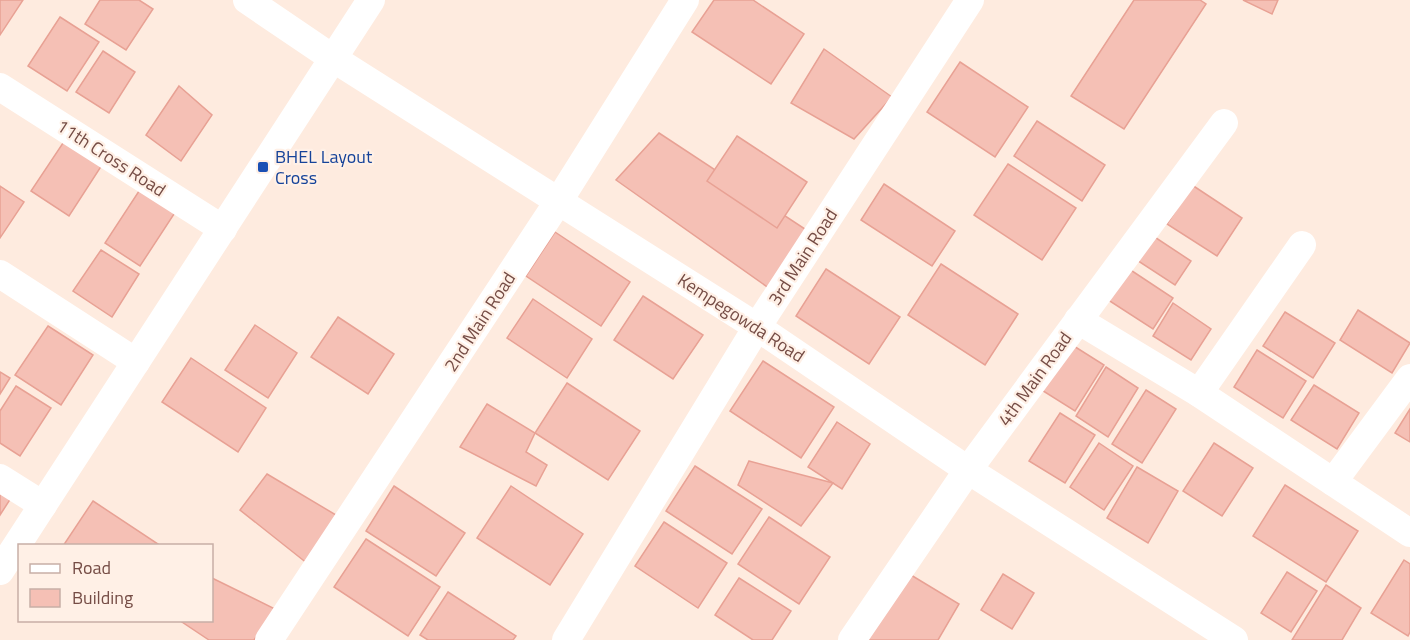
<svg xmlns="http://www.w3.org/2000/svg" width="1410" height="640" font-family="'Titillium Web',sans-serif">
	<style>
		.building { fill: #f5c0b5; stroke: #e8a194; stroke-width: 1.5 }
		.lines { fill: none; stroke-linecap: round; stroke-linejoin: round }
		.minor { stroke: #fff; stroke-width: 28 }
		.transit-dot { fill: #1a4fb4; stroke: #fff0e6; stroke-width: 2 }
		.labels { text-anchor: middle; stroke-width: 4.5; stroke-linejoin: round; paint-order: stroke }
		.transit-label { font-size: 18px; fill: #164399; stroke: #fff0e6; text-anchor: start }
		.street-label { font-size: 18px; fill: #754c45; stroke: #fff0e6 }
	</style>
	<rect width="100%" height="100%" fill="#feebdf"/>
	<g class="building">
		<path d="M0,0H23L0,35Z"/>
		<path d="M100,0H139L153,9L126,50L85,24Z"/>
		<path d="M714,0H753L804,34L771,84L692,32Z"/>
		<path d="M1134,0H1200L1206,4L1124,129L1071,96Z"/>
		<path d="M1243,0H1278L1272,14Z"/>
		<path d="M60,17L99,42L67,91L28,66Z"/>
		<path d="M824,49L892,97L854,139L791,103Z"/>
		<path d="M103,51L135,72L109,113L76,92Z"/>
		<path d="M960,62L1028,107L995,157L927,112Z"/>
		<path d="M179,86L212,115L181,161L146,135Z"/>
		<path d="M1037,121L1105,165L1082,201L1014,156Z"/>
		<path d="M659,133L808,231L773,291L616,180Z"/>
		<path d="M737,136L807,182L777,228L707,181Z"/>
		<path d="M65,140L102,165L69,216L31,191Z"/>
		<path d="M1008,164L1076,208L1042,260L974,215Z"/>
		<path d="M884,184L955,231L932,266L861,220Z"/>
		<path d="M1192,185L1242,218L1217,256L1167,224Z"/>
		<path d="M0,186L24,202L0,238Z"/>
		<path d="M141,188L176,211L140,266L105,243Z"/>
		<path d="M1144,230L1191,261L1175,285L1129,255Z"/>
		<path d="M555,232L630,282L601,326L526,276Z"/>
		<path d="M101,250L139,274L112,317L73,291Z"/>
		<path d="M941,264L1018,314L985,365L908,315Z"/>
		<path d="M1123,265L1173,298L1153,329L1102,296Z"/>
		<path d="M826,269L900,317L869,364L796,316Z"/>
		<path d="M643,296L703,335L673,379L614,340Z"/>
		<path d="M533,299L592,339L567,378L507,338Z"/>
		<path d="M1173,303L1211,329L1191,360L1153,336Z"/>
		<path d="M1358,310L1410,343L1392,373L1340,340Z"/>
		<path d="M1285,312L1335,343L1313,378L1263,346Z"/>
		<path d="M338,317L394,354L368,394L311,357Z"/>
		<path d="M255,325L297,353L268,398L225,370Z"/>
		<path d="M48,326L93,355L61,405L15,375Z"/>
		<path d="M1069,343L1104,365L1075,411L1040,389Z"/>
		<path d="M1257,350L1306,381L1283,418L1234,387Z"/>
		<path d="M191,358L266,408L238,452L162,402Z"/>
		<path d="M763,361L834,407L801,458L730,411Z"/>
		<path d="M1106,367L1138,388L1108,437L1076,416Z"/>
		<path d="M0,372L10,378L0,394Z"/>
		<path d="M567,383L640,431L608,480L535,433Z"/>
		<path d="M1314,385L1359,413L1337,449L1291,420Z"/>
		<path d="M16,386L51,408L20,456L0,443V411Z"/>
		<path d="M1146,390L1176,409L1142,463L1112,444Z"/>
		<path d="M487,404L535,433L526,452L547,465L536,486L460,447Z"/>
		<path d="M1410,409V442L1395,433Z"/>
		<path d="M1060,413L1095,435L1065,483L1029,461Z"/>
		<path d="M837,422L870,444L842,489L808,467Z"/>
		<path d="M1099,443L1133,466L1104,510L1070,487Z"/>
		<path d="M1214,443L1253,468L1222,516L1183,491Z"/>
		<path d="M749,461L833,483L801,526L738,485Z"/>
		<path d="M695,466L762,509L732,554L666,511Z"/>
		<path d="M1137,467L1178,491L1148,543L1107,518Z"/>
		<path d="M267,474L341,518L308,564L240,510Z"/>
		<path d="M1285,485L1358,531L1326,582L1253,536Z"/>
		<path d="M394,486L465,533L436,576L366,531Z"/>
		<path d="M511,486L583,534L550,585L477,538Z"/>
		<path d="M0,491L11,498L0,515Z"/>
		<path d="M93,501L161,546H63Z"/>
		<path d="M769,517L830,557L799,604L738,564Z"/>
		<path d="M664,522L727,563L698,608L635,566Z"/>
		<path d="M366,539L440,587L408,636L334,587Z"/>
		<path d="M1404,560L1410,564V632L1408,636L1371,613Z"/>
		<path d="M901,569L959,604L938,640H859Z"/>
		<path d="M1287,572L1317,591L1291,632L1261,613Z"/>
		<path d="M1003,574L1034,593L1012,629L981,610Z"/>
		<path d="M212,578L275,609L254,640H209L179,620H212Z"/>
		<path d="M739,578L791,611L772,640H753L715,615Z"/>
		<path d="M1326,585L1361,608L1342,640H1292Z"/>
		<path d="M448,592L516,636L513,640H428L420,635Z"/>
	</g>
	<g class="lines">
		<g class="minor">
			<path d="M247,0L334,59L757,327L968,470L1234,640"/>
			<path d="M0,87L223,229"/>
			<path d="M0,274L136,362"/>
			<path d="M1078,320L1199,393L1410,533"/>
			<path d="M1199,393L1302,245"/>
			<path d="M0,478L43,505"/>
			<path d="M1333,482L1410,378"/>
			<path d="M0,571L371,0"/>
			<path d="M269,640L558,202L685,0"/>
			<path d="M566,640L757,327L970,0"/>
			<path d="M852,640L968,470L1224,123"/>
		</g>
	</g>
	<rect class="transit-dot" x="257" y="161" width="12" height="12" rx="3"/>
	<g class="labels">
		<g class="transit-label">
			<text x="275" y="163">BHEL Layout<tspan x="275" dy="21">Cross</tspan></text>
		</g>
		<g class="street-label">
			<text transform="translate(111 158) rotate(33)" y="6">11th Cross Road</text>
			<text transform="translate(803 257) rotate(-57)" y="6">3rd Main Road</text>
			<text transform="translate(741 318) rotate(33)" y="6">Kempegowda Road</text>
			<text transform="translate(480 322) rotate(-57)" y="6">2nd Main Road</text>
			<text transform="translate(1035 379) rotate(-54)" y="6">4th Main Road</text>
		</g>
	</g>
	<rect x="18" y="544" width="195" height="78" fill="#fff0e6" stroke="#c8aea6" stroke-width="1.5"/>
	<rect x="30" y="564" width="30" height="9" fill="#ffffff" stroke="#c8aea6" stroke-width="1.5"/>
	<text x="72" y="574" font-size="18" fill="#754c45">Road</text>
	<rect x="30" y="589" width="30" height="18" fill="#f5c0b5" stroke="#c8aea6" stroke-width="1.5"/>
	<text x="72" y="604" font-size="18" fill="#754c45">Building</text>
</svg>
